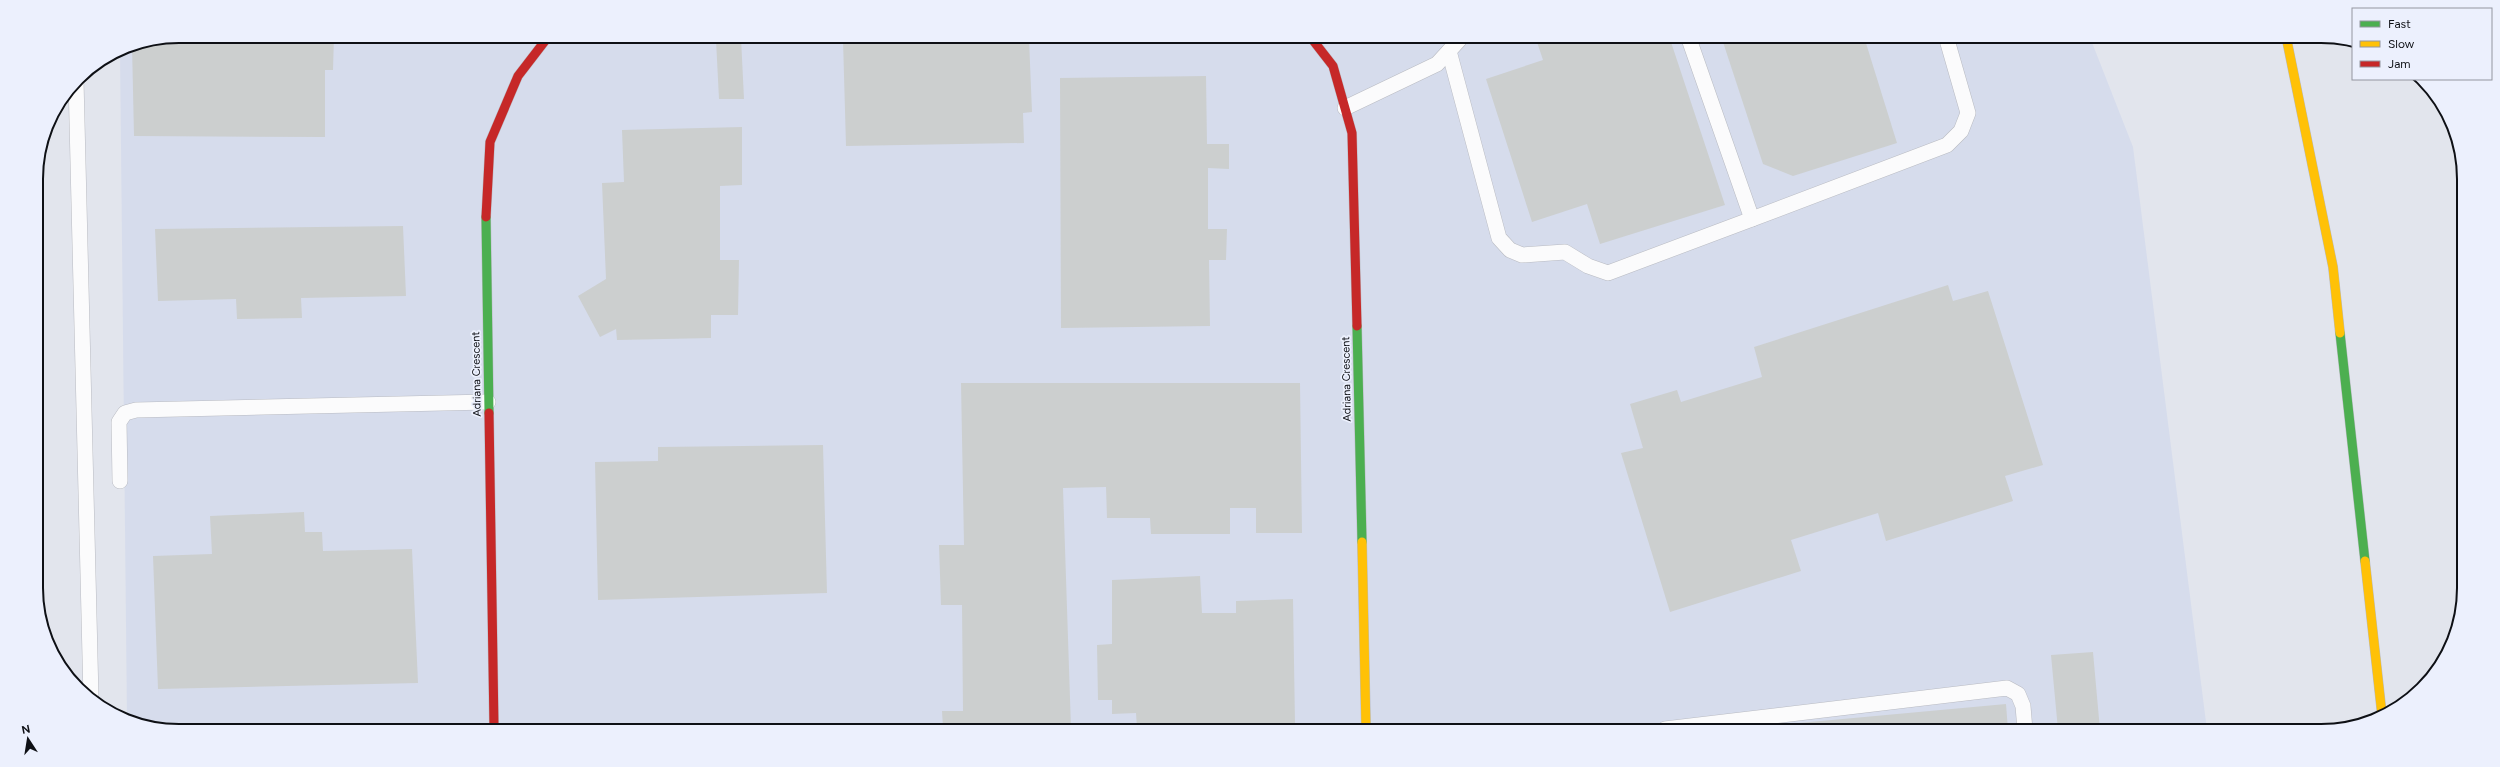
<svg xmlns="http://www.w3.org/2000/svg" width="2500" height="767" font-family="Figtree,sans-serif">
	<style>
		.built { fill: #d6dcec }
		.building { fill: #cccfcf }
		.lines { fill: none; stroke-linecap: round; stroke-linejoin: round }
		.lane-casing { stroke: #b9bbc2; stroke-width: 16 }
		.fast-casing { stroke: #b9bbc2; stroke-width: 10 }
		.slow-casing { stroke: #b9bbc2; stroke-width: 10 }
		.jam-casing { stroke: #b9bbc2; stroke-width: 10 }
		.lane { stroke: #fbfbfc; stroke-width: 15 }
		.fast { stroke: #4caf50; stroke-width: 9 }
		.slow { stroke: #ffc107; stroke-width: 9 }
		.jam { stroke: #c62828; stroke-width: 9 }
		.labels { text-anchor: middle; stroke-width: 3.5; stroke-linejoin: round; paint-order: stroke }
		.street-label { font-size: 11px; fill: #0e1015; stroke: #ecf0fd }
		.rim { fill: none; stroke: #0e1015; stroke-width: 2 }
	</style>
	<rect width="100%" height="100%" fill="#e2e5ed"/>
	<path class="built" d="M179,36L2091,40L2133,147L2207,730L142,726L127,720L120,50L125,47Z"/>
	<g class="building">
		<path d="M179,36H334L333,70H325V137L134,136L132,45Z"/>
		<path d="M821,37L1029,39L1032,112L1023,113L1024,143L846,146L843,40L822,41Z"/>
		<path d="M741,38L744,99H719L716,40Z"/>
		<path d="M1536,39H1670L1725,205L1600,244L1587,204L1532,222L1486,79L1543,60Z"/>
		<path d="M1722,39L1865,40L1897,143L1793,176L1763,164Z"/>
		<path d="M1206,76L1207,144H1229V169L1208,168V229H1227L1226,260H1209L1210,326L1061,328L1060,78Z"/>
		<path d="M742,127V185L720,186V260H739L738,315H711V338L617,340L616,329L600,337L578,296L606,279L602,183L624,182L622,130Z"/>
		<path d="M403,226L406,296L301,298L302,318L237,319L236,299L158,301L155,229Z"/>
		<path d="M1948,285L1953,301L1988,291L2043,465L2005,476L2013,501L1886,541L1878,513L1791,540L1801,571L1670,612L1621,453L1643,448L1630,404L1677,390L1681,402L1762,377L1754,347Z"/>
		<path d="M961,383H1300L1302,533H1256V508H1230V534H1151L1150,518H1107L1106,487L1063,488L1071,728H943L942,711H963L962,605H941L939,545H964Z"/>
		<path d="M823,445L827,593L598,600L595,462L658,461V447Z"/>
		<path d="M304,512L305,532H322L323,551L412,549L418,683L158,689L153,556L212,554L210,516Z"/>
		<path d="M1200,576L1202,613H1236V601L1293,599L1295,724L1137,728L1136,713L1112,714V700H1098L1097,645L1112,644V580Z"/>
		<path d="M2093,652L2100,730H2058L2051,655Z"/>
		<path d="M2006,704L2008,730H1800L1799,723Z"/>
		<path d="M883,724V728H792V726Z"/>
	</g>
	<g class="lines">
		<g class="lane-casing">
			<g id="lane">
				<path d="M1689,39L1752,219L1947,145L1961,131L1968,113L1947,40"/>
				<path d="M1449,51L1499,238L1510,250L1522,255L1565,252L1588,266L1608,273L1752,219"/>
				<path d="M76,80L91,698"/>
				<path d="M1345,108L1437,64L1460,39"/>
				<path d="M120,481L119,422L125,413L136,410L488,402"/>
				<path d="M1665,729L2007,688L2018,694L2023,706L2025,730"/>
			</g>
		</g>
		<g class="fast-casing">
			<g id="fast">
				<path d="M486,217L489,413"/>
				<path d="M1357,326L1362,542"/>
				<path d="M2340,333L2365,561"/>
			</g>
		</g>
		<g class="slow-casing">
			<g id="slow">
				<path d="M2287,41L2333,267L2340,333"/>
				<path d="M1362,542L1366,729"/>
				<path d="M2365,561L2382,715"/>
			</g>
		</g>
		<g class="jam-casing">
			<g id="jam">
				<path d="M1312,39L1333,66L1352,133L1357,326"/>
				<path d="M486,217L490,142L518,76L548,37"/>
				<path d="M489,413L494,727"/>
			</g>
		</g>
		<use href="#lane" class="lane"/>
		<use href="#fast" class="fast"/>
		<use href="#slow" class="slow"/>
		<use href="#jam" class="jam"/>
	</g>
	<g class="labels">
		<g class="street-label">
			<text transform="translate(476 374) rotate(-91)" y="4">Adriana Crescent</text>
			<text transform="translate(1346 379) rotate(-91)" y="4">Adriana Crescent</text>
		</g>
	</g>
	<path d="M0 0H2500V767H0ZM179 43H2321A136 136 0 0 1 2457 179V588A136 136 0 0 1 2321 724H179A136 136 0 0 1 43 588V179A136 136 0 0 1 179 43Z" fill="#ecf0fd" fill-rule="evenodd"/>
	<path class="rim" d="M179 43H2321A136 136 0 0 1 2457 179V588A136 136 0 0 1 2321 724H179A136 136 0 0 1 43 588V179A136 136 0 0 1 179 43Z"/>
	<rect x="2352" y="8" width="140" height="72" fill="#ecf0fd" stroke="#9396a0"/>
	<rect x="2360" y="21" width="20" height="6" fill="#4caf50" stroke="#9396a0"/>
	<text x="2388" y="28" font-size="12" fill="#0e1015">Fast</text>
	<rect x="2360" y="41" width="20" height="6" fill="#ffc107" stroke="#9396a0"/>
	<text x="2388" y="48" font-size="12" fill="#0e1015">Slow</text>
	<rect x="2360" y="61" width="20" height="6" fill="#c62828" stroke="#9396a0"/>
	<text x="2388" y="68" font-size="12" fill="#0e1015">Jam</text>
	<g transform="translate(28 739) rotate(348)" stroke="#ecf0fd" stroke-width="3" paint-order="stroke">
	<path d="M0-3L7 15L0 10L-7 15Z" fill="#0e1015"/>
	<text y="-6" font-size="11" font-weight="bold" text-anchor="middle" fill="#0e1015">N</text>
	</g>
</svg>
